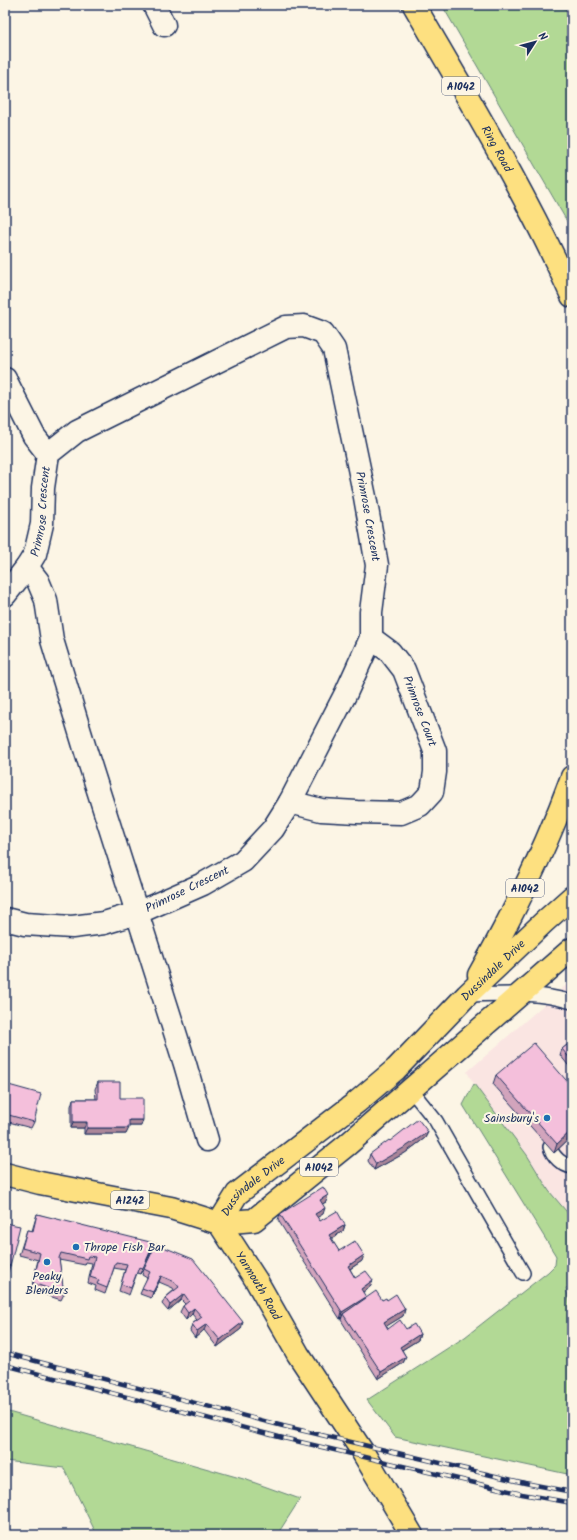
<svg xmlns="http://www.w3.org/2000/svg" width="577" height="1540" font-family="Kalam,sans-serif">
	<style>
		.built { fill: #fae5e2 }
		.green { fill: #b2d995; stroke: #66847a }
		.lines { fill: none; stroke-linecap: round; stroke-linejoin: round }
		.lane-casing { stroke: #1b2f5e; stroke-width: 16 }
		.street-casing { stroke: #1b2f5e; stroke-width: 25 }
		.primary-casing { stroke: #1b2f5e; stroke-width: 25 }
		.highway-casing { stroke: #1b2f5e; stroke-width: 25 }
		.lane { stroke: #fcf5e5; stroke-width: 13 }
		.street { stroke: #fcf5e5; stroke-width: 22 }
		.primary { stroke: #fde080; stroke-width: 22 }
		.highway { stroke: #fde080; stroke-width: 22 }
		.rail-casing { stroke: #1b2f5e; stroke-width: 4.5 }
		.rail { stroke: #fcf5e5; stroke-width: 3; stroke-dasharray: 9; stroke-linecap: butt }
		.wall { fill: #d2a4bc; stroke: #1b2f5e }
		.shaded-wall { fill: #ab8699; stroke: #1b2f5e }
		.building { fill: #f4bfdb; stroke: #1b2f5e }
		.poi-dot { fill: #1f6fb2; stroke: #fcf5e5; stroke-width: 1.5 }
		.labels { text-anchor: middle; stroke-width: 4; stroke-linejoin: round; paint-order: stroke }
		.shield { fill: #fcf5e5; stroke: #5e6a86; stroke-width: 1 }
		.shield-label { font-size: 11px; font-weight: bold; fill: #1b2f5e }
		.street-label { font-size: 12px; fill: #1b2f5e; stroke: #fcf5e5 }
		.poi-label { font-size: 12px; fill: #1b2f5e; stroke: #fcf5e5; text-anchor: end }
	</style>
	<rect width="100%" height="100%" fill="#fcf5e5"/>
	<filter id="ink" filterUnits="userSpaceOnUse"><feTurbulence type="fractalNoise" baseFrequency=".025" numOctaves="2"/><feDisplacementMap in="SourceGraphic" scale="8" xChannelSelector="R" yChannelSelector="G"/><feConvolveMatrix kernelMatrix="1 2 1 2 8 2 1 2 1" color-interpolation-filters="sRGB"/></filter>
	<g filter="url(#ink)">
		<path class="built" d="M572,980V1218L549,1191L527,1155L474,1084L467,1072Z"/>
		<g class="green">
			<path d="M442,5H562L572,18V230Z"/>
			<path d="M474,1084L527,1155L549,1191L572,1218V1282L566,1288L572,1313V1475L395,1437L367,1400L465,1337L548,1272L555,1265L556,1256L463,1105Z"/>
			<path d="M5,1411L247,1480L300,1499L277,1535H100L95,1531L64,1468L5,1461Z"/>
		</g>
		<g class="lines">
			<g class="lane-casing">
				<g id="lane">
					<path d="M467,995C505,994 535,991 572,1002"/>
					<path d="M411,1090L436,1121L523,1273"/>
					<path d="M572,1125L554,1141L550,1147C553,1157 562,1165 572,1167"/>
				</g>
			</g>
			<g class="street-casing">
				<g id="street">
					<path d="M154,5L164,25"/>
					<path d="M5,379L34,436L48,454"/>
					<path d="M27,567L38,581L46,600L52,640L86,752L185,1064L207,1140"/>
					<path id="s1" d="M5,595L27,567L35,554L42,524L43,488L48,454L77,431L286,327L304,326L323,333L334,349L365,497L377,565L371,612V638L346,693L290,802L273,829L243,861L203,884L137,913L104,923L72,927L25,924L5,919"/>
					<path d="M290,802L321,810L357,812L401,813L420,805L432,792L435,772V751L404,670L390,652L371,638"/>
				</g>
			</g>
			<g class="primary-casing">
				<path id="primary" d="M5,1174L40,1183L171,1208L219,1223"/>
			</g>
			<g class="highway-casing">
				<g id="highway">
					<path id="s2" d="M414,5C469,100 527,195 572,296"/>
					<path d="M479,975C515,911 547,846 572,777"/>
					<path id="s3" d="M219,1223L237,1194L357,1102L396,1069L467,995L544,922L572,897"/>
					<path d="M219,1223L254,1220L347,1145L572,949"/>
					<path id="s4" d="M219,1223L256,1280L298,1354L362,1451L412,1535"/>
				</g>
			</g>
			<use href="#lane" class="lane"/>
			<use href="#street" class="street"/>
			<use href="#primary" class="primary"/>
			<use href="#highway" class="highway"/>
			<g class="rail-casing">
				<g id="rail">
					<path d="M5,1353L283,1426L525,1483L572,1492"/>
					<path d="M5,1365L279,1437L522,1494L572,1503"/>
				</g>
			</g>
			<use href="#rail" class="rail"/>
		</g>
		<g class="wall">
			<path d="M572,1041V1070L560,1055L562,1049Z"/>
			<path d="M496,1075L572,1136L554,1153L493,1084Z"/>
			<path d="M98,1082L120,1098L141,1126H129L126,1134H84V1128H71V1106L73,1099H96L95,1089Z"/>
			<path d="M5,1084L34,1122L31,1128L5,1121Z"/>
			<path d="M428,1132L425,1138L405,1153L374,1170L368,1161L370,1154Z"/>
			<path d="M326,1202L322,1204L323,1214L317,1217L320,1221L345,1225L343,1231L331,1239L339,1251L362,1261L350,1269L355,1278L371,1286L363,1292L364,1300H387L405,1309L403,1316L386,1326L388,1329H406L420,1334L418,1340L402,1350L406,1357L403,1363L378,1379L341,1320L342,1317L340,1319L278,1220L280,1214Z"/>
			<path d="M37,1214L152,1250L140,1274L137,1273L129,1295L119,1291L125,1270L114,1268L105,1294L95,1290L96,1286L88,1283L92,1263L86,1262L85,1265L59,1260L64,1294L61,1300L31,1290L38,1260L19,1255L27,1230L32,1231Z"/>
			<path d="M5,1223L10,1266L8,1272L5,1271Z"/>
			<path d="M156,1244L241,1329L217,1347L204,1330L195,1338L190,1331L192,1324L197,1320L192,1314L186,1320L180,1312L183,1306L185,1304L181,1300L168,1311L162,1304L165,1298L174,1290L173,1288L159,1282L151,1298L140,1294L147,1278L142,1275L144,1269Z"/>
		</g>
		<g class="shaded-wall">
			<path d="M129,1120H143L141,1126H126Z"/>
			<path d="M73,1122H87L84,1128H71Z"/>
			<path d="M87,1128H129L126,1134H84Z"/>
			<path d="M572,1130V1136L554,1153L557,1144Z"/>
			<path d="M428,1132L425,1138L405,1153L374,1170L376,1164Z"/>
			<path d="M328,1195L326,1202L318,1206L320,1200Z"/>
			<path d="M325,1208L323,1214L313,1220L315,1214Z"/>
			<path d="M345,1225L343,1231L326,1242L329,1235Z"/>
			<path d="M154,1243L152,1250L140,1274L143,1268Z"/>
			<path d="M364,1255L362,1261L345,1272L348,1266Z"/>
			<path d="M161,1276L159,1282L151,1298L153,1292Z"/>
			<path d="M373,1280L371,1286L359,1295L361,1289Z"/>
			<path d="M184,1294L181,1300L168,1311L170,1305Z"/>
			<path d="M366,1297L363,1303L343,1314L342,1317L340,1319L342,1312Z"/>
			<path d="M194,1308L192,1314L186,1320L188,1313Z"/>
			<path d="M405,1309L403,1316L382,1329L384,1322Z"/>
			<path d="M243,1322L241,1329L217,1347L220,1340Z"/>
			<path d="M207,1324L204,1330L195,1338L197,1331Z"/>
			<path d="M420,1334L418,1340L397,1353L400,1347Z"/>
			<path d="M406,1357L403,1363L378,1379L381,1372Z"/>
		</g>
		<g class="building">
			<path d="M572,1041V1061L562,1049Z"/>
			<path d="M534,1043L572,1087V1130L557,1144L496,1075Z"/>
			<path d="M98,1082H120V1098H143V1120H129V1128H87V1122H73V1099H98Z"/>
			<path d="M5,1084L41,1094L34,1122L5,1114Z"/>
			<path d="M418,1119L428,1132L407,1146L376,1164L370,1154L389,1140L390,1141Z"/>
			<path d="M323,1187L328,1195L320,1200L325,1208L315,1214L320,1221L337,1211L345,1225L329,1235L339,1251L355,1241L364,1255L348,1266L355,1278L366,1271L373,1280L361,1289L366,1297L342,1312L280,1214Z"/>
			<path d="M37,1214L154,1243L143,1268L139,1267L131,1288L121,1284L127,1264L116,1262L107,1288L97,1284L99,1280L90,1277L95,1257L88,1256L87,1259L61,1253L59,1258L64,1294L33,1283L40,1253L22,1248L27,1230L33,1231Z"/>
			<path d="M5,1223L20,1226L10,1266L5,1264Z"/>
			<path d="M156,1244L193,1259L243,1322L220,1340L207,1324L197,1331L192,1324L202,1317L194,1308L188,1313L183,1306L189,1301L184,1294L170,1305L165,1298L179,1287L175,1282L161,1276L153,1292L142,1288L150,1272L144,1269Z"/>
			<path d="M376,1291L382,1300L386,1298L387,1300L396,1294L405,1309L384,1322L388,1329L400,1320L406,1329L414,1324L420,1334L400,1347L406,1357L381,1372L343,1314Z"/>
			<path d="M502,1529L506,1535H494Z"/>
		</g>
	</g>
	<g class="poi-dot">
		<circle cx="547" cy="1118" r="4"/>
		<circle cx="76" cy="1247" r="4"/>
		<circle cx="47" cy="1262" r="4"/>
	</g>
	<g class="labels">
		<g class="shield">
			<rect x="442" y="77" width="38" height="18" rx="3"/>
			<rect x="506" y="879" width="38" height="18" rx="3"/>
			<rect x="300" y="1158" width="38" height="18" rx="3"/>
			<rect x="111" y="1191" width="38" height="18" rx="3"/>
		</g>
		<g class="shield-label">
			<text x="461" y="90">A1042</text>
			<text x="525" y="892">A1042</text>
			<text x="319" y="1171">A1042</text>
			<text x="130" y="1204">A1242</text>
		</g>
		<g class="street-label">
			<text dy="4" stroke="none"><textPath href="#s2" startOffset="166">Ring Road</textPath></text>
			<text dy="4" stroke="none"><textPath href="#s1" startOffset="94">Primrose Crescent</textPath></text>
			<text dy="4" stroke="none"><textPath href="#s1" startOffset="651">Primrose Crescent</textPath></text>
			<text transform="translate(420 711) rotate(69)" y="4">Primrose Court</text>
			<text transform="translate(187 889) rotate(-26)" y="4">Primrose Crescent</text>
			<text dy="4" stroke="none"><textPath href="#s3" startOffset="375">Dussindale Drive</textPath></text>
			<text dy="4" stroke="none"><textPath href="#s3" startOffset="51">Dussindale Drive</textPath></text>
			<text dy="4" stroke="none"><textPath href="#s4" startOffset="74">Yarmouth Road</textPath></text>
		</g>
		<g class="poi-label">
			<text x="539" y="1122">Sainsbury's</text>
			<text x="84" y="1251" text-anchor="start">Thrope Fish Bar</text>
			<text x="47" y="1280" text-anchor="middle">Peaky<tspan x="47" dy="14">Blenders</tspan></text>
		</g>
	</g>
	<rect width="577" height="1540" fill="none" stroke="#fcf5e5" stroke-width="20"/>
	<rect x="10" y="10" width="557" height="1520" fill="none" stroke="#1b2f5e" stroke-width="1.5" filter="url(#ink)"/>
	<g transform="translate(535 42) rotate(54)" stroke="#fcf5e5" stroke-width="3" paint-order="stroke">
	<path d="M0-3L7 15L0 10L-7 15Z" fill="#1b2f5e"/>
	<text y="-6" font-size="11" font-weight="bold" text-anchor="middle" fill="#1b2f5e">N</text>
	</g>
</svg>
